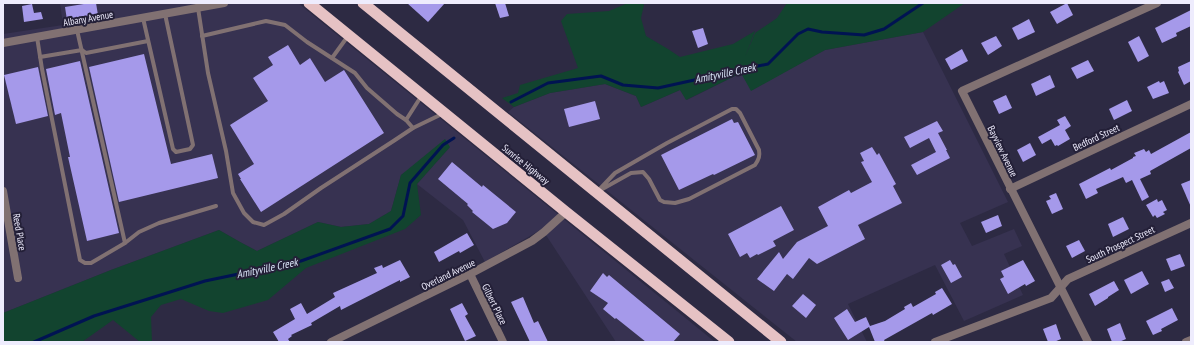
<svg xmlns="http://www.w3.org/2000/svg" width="1194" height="345" font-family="'PT Sans Narrow',sans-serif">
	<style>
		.built { fill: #373251 }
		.green { fill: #12442f }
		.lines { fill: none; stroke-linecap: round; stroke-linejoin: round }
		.stream { stroke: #001352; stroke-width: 3 }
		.building { fill: #a599ea }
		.service { stroke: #817172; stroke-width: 4 }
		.minor { stroke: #817172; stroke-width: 8 }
		.tertiary { stroke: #817172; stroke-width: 8 }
		.trunk { stroke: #e6c2c4; stroke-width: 11 }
		.labels { text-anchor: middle; stroke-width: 4; stroke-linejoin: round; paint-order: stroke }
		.street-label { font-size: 10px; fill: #eeecfd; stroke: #242038 }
		.water-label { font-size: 11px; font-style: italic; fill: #dae5f8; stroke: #242038 }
	</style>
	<rect width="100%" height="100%" fill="#2d2a43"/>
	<g class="built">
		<path d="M60,3H298L715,342H616L542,229L485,262L463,220L417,184L450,147L401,175L391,211L369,224L341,227L318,222L257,251L240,242L219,230L111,270L3,313V34L63,25Z"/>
		<path d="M923,32L1008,202L960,223L972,246L1014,229L1022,246L1004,254L1023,295L964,321L935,265L848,304L867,342H797L508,112L514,107L550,93L605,84L636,96L641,107L680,90L687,100L741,73L752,90L825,50Z"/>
	</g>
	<g class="green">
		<path d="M628,3H643L644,5L641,18L646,36L668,49L680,57L733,44L755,31L745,57L755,33L777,18L787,3H965L923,32L825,50L751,91L741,73L686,100L680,90L641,107L636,96L605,84L550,93L514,107L502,98L518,93L520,85L578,68L561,21L567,14L609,11Z"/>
		<path d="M445,139L450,147L417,184L421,215L405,229L306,268L268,300L223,313L209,311L181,299L161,305L151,317L152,342H140L113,320L82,342H3V313L111,270L219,230L240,242L257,251L318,222L341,227L369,224L391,211L401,175Z"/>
	</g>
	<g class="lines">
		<g class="stream">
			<path d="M511,102L548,83L601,76L623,85L658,88L758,66L768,64L798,34L808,29L822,32L864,35L884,29L923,3"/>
			<path d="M34,342L94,316L205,281L301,261L390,229L403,216L410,183L443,145L454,138"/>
		</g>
	</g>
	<g class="building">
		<path d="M90,3H96L98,15L67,20L65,7Z"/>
		<path d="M407,3H445L428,22Z"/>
		<path d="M495,3H505L509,16L500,18Z"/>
		<path d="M1067,3L1073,15L1057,24L1050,12Z"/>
		<path d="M32,4L34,13L41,12L43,19L24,22L22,6Z"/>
		<path d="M1191,10V26L1176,33L1177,36L1162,43L1155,28Z"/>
		<path d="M1029,19L1035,32L1018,40L1012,28Z"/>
		<path d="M703,28L708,44L698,48L692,31Z"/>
		<path d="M996,36L1002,46L988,55L981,43Z"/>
		<path d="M1139,36L1149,56L1138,62L1128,42Z"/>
		<path d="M288,45L300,65L310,58L325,82L344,70L384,133L261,212L240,179H241L238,174L254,164L230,125L268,101L253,78L273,65L268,57Z"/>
		<path d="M962,49L968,61L951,70L945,59Z"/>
		<path d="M144,54L171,164L212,154L218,178L119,202L89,67Z"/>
		<path d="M1088,60L1094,71L1077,79L1071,68Z"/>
		<path d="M80,61L119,233L87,241L68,157H70L61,113L55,115L46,69Z"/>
		<path d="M1191,61V81L1184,85L1178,72L1179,71L1178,67Z"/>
		<path d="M38,67L48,116L16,124L4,75Z"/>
		<path d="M1050,75L1055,87L1036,96L1031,84Z"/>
		<path d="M1159,81L1160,83L1164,81L1169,93L1153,99L1147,87Z"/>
		<path d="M1006,95L1012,108L999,114L993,101Z"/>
		<path d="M1127,100L1132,111L1114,120L1109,109Z"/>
		<path d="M595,101L600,119L569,127L564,109Z"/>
		<path d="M1065,116L1071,126L1065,130L1070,139L1058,146L1057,145L1055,146L1051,139L1042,144L1038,137L1060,125L1057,120Z"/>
		<path d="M732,119L734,123L738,122L755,155L714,175L713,174L679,190L661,155Z"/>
		<path d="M937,121L943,131L938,133L947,150H946L950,158L917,175L911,165L936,152L929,138L910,148L904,137Z"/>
		<path d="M1191,132V148L1150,171L1151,174L1140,179L1149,197L1142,201L1132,180L1126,183L1123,177L1096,189L1098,193L1086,199L1079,184L1110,168L1111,170L1133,158V157L1136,156L1134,153L1144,149L1146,152L1149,150L1151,154Z"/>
		<path d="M1030,143L1036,155L1023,162L1017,150Z"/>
		<path d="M872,147L877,155L879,153L896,184L893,186L902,203L858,225L865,239L817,264L809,258L793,279L787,274L774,291L757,279L779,252L783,259L797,242L828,226L818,207L849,190L851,193L872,182L861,162L864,161L860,153Z"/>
		<path d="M452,162L482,187L483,185L516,212L507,223L493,229L472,212L473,211L467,205L468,204L438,179Z"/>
		<path d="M1191,180V207L1181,184Z"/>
		<path d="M1056,193L1063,209L1052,214L1046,201L1051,199L1049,196Z"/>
		<path d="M1157,199L1158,202L1162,200L1167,210L1163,212L1165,214L1157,218L1155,215L1153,217L1146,205Z"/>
		<path d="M781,206L794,230L773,241L776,246L758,255L757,254L750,258L747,253L740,257L728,234Z"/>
		<path d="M998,215L1002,226L986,233L981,222Z"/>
		<path d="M1123,217L1129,229L1113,237L1108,224Z"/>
		<path d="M467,233L474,245L460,253L459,251L439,262L434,252Z"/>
		<path d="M1079,240L1085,251L1072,258L1066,246Z"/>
		<path d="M1180,254L1185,266L1171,271L1166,259Z"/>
		<path d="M400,260L410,277L400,282V280L341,310L340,306L311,323L312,325L291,335L292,336L288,339L290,342H279L273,332L295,319L290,309L301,303L307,314L335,297L333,293L377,273L374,268L382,265L383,268Z"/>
		<path d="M950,260L953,265L955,264L962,277L951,283L941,265Z"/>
		<path d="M1023,260L1035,281L1026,286L1025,284L1008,294L1000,279L1004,277L1001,271Z"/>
		<path d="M1142,271L1149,284L1131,294L1124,280Z"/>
		<path d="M603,273L607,277L609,275L680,334L673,342H646L616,318L615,319L603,309L608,303L590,291Z"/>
		<path d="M1169,279L1174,288L1165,292L1161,282Z"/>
		<path d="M1114,281L1119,290L1108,297V298L1095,306L1089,294Z"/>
		<path d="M942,288L952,304L933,315L932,313L884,340L885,342H875L869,327L848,340L834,318L847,309L855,322L866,317L870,326L885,321L905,309L904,307L911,303L913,307L936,294L935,292Z"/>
		<path d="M803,294L816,305L806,318L792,306Z"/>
		<path d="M523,297L534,323L538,321L548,342H530L511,302Z"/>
		<path d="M462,303L468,314L465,316L476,336L465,341L450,309Z"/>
		<path d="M1172,308L1178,320L1161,329L1162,331L1153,335L1146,321Z"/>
		<path d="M1120,323L1126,339L1119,342H1112L1107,329Z"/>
		<path d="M1056,324L1061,339L1054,342H1048L1043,329Z"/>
	</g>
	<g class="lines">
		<g class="service">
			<path d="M198,8L208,73L226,151L233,193L244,213L253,222L264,225L284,214L321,188L395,140L413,128L442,114"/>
			<path d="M143,18L173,149L176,152L190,149L193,145L165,14"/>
			<path d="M77,30L125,243"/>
			<path d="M202,36L266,21L285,25L307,42L355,73L367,88L397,114L406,120L422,95"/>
			<path d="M37,37L42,69L80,260L85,263H91L125,243L139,232L159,223L216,206"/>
			<path d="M40,57L82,50L86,53L148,41"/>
			<path d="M332,58L348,36"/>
			<path d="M732,109H736L740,113L759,150C760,156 759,159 755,165L689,199L675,203L664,202L660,200L649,179L643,172L631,173L597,192L615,173L667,143Z"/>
			<path d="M406,120L413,128"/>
		</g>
		<g class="minor">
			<path d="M1010,189L1191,104"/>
			<path d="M3,191L18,278"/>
			<path d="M470,274L503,342"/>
			<path d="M331,342L470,274L532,241L544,232L566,212"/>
			<path d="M935,342L1051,298L1068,279L1191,223"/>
			<path d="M1088,342L962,91L1157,3"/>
			<path d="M1186,342L1191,340"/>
		</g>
		<path class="tertiary" d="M3,43L224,3"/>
		<g class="trunk">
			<path d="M309,3L566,212L729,342"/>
			<path d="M363,3L781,342"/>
		</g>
	</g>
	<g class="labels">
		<g class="street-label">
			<text transform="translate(88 18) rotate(-10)" y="4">Albany Avenue</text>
			<text transform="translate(1096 137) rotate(-25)" y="4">Bedford Street</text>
			<text transform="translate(1003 151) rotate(64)" y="4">Bayview Avenue</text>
			<text transform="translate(526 164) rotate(39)" y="4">Sunrise Highway</text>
			<text transform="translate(20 232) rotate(80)" y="4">Reed Place</text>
			<text transform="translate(1120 244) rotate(-25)" y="4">South Prospect Street</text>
			<text transform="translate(448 274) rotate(-26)" y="4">Overland Avenue</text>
			<text transform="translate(495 304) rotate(64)" y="4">Gilbert Place</text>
		</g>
		<g class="water-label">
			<text transform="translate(725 73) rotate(-12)" y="4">Amityville Creek</text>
			<text transform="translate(267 268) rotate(-12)" y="4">Amityville Creek</text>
		</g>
	</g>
	<rect width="1194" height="345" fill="none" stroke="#eeecfd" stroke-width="8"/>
</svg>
